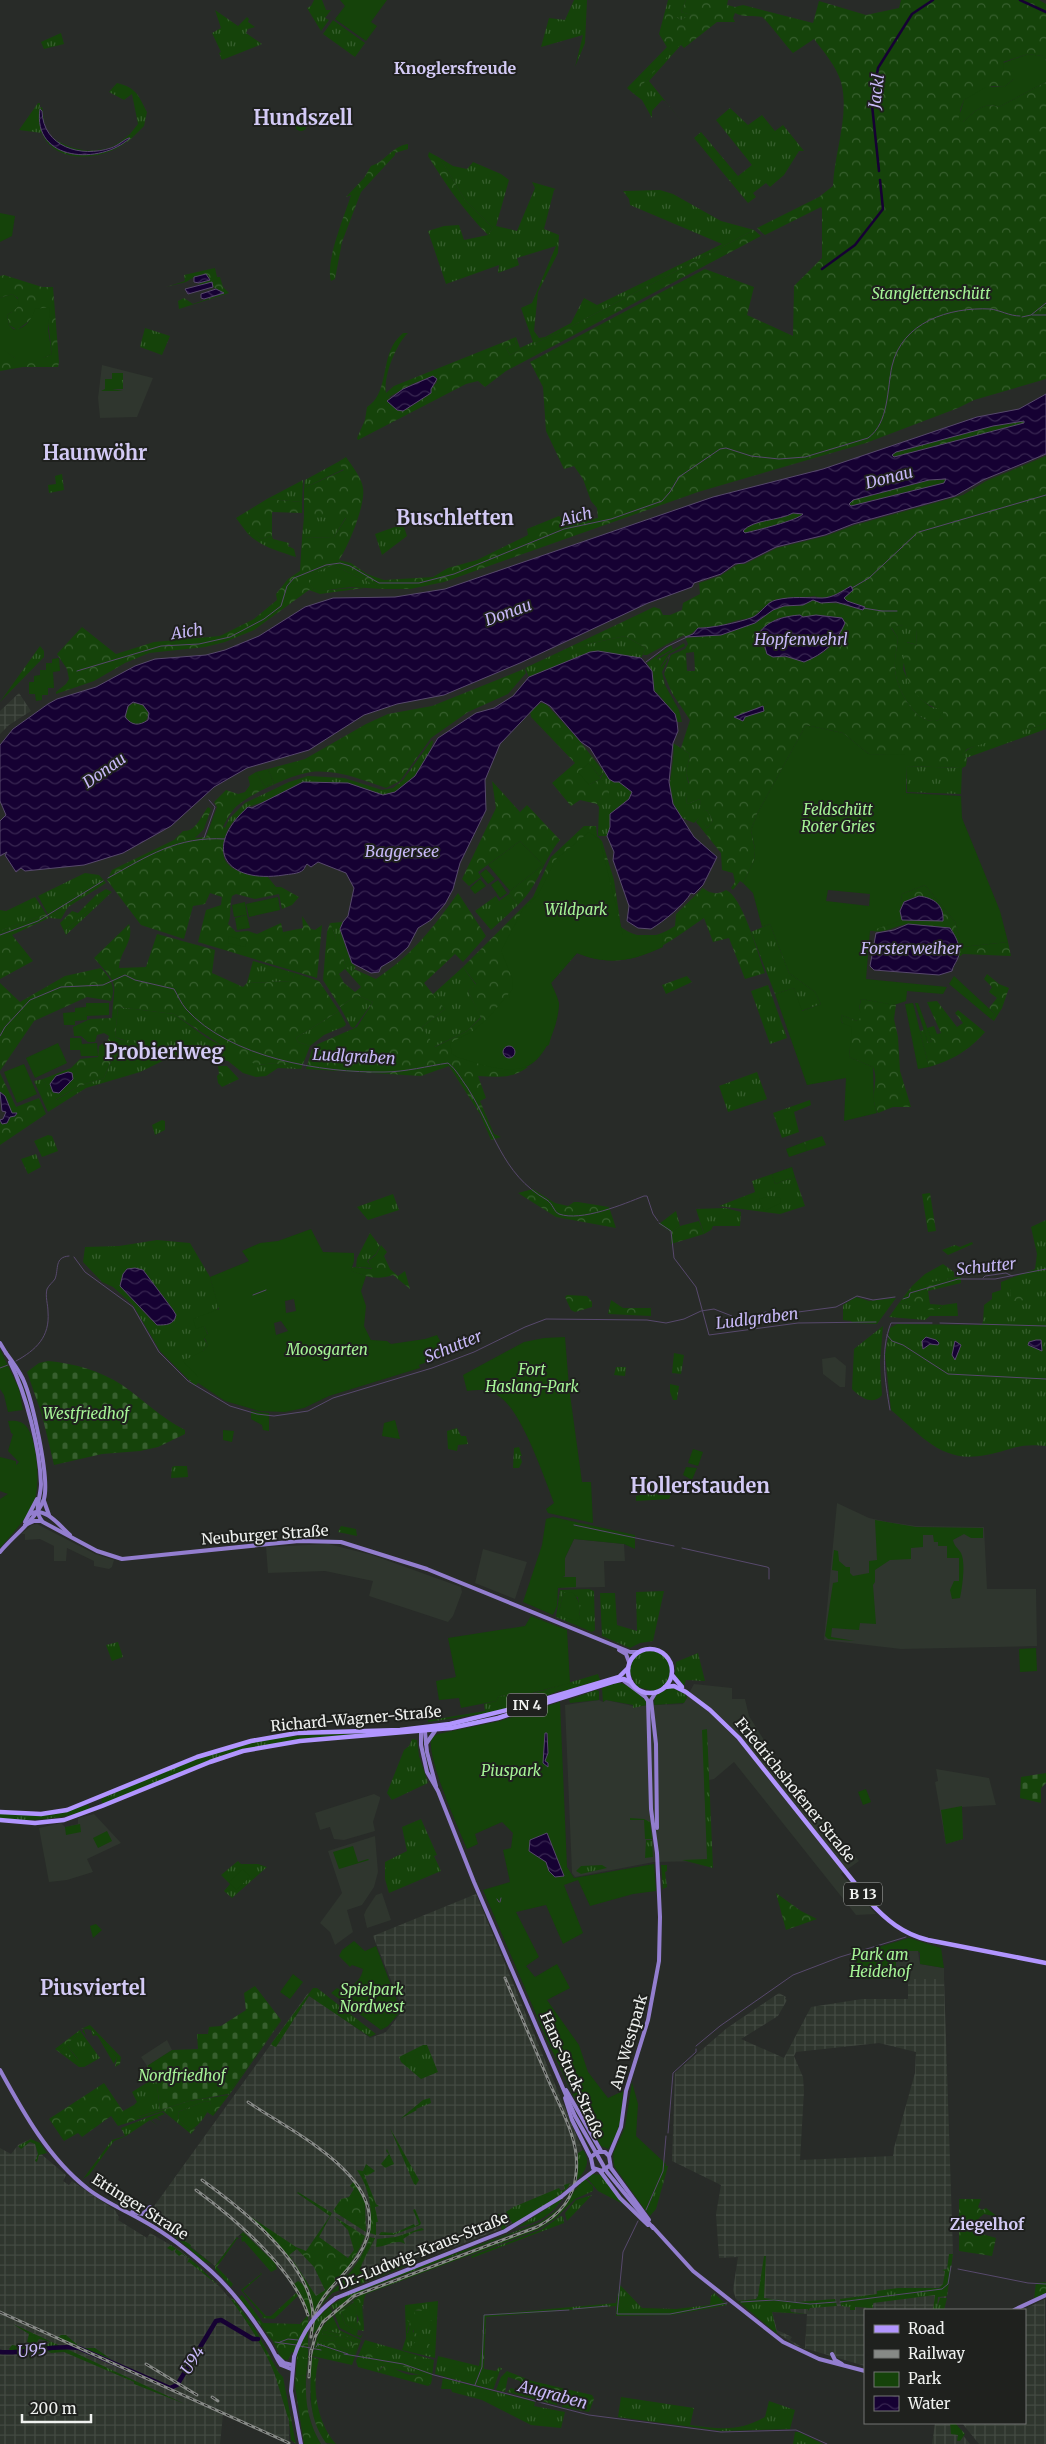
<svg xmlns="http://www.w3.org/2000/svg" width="1046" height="2444" font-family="Merriweather,serif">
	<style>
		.built { fill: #2f362e }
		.industrial { fill: url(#industrial-grid); fill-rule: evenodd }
		.grass { fill: url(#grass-tufts); fill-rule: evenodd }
		.forest { fill: url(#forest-crowns); fill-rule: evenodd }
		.cemetery { fill: url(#cemetery-stones) }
		.green { fill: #15430a; fill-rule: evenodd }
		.water { fill: url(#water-waves); stroke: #57496c; fill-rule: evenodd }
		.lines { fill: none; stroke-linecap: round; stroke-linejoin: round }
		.stream { stroke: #57496c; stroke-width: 1 }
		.canal { stroke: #160133; stroke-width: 2.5 }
		.river { stroke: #160133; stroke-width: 4.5 }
		.secondary { stroke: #937ecf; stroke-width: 4 }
		.primary { stroke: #b195fe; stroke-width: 4.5 }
		.rail-casing { stroke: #868986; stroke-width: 3 }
		.rail { stroke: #1f211e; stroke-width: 1; stroke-dasharray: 4; stroke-linecap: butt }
		.secondary-bridge { stroke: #937ecf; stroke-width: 4 }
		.labels { text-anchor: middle; stroke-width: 4; stroke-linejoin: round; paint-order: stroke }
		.shield { fill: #1f211e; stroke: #b1b3b1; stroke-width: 1 }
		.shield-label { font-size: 14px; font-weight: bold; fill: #f0f2f0 }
		.park-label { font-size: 15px; font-style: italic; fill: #a5f496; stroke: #1f211e }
		.street-label { font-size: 15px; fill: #f0f2f0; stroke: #1f211e }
		.neighbourhood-label { font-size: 16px; font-weight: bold; fill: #d3caf5; stroke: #1f211e }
		.water-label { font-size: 16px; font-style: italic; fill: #c8b9f8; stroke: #1f211e }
		.district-label { font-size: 20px; font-weight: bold; fill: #d3caf5; stroke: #1f211e }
	</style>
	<defs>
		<pattern id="industrial-grid" width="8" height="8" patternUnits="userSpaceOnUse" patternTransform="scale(1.25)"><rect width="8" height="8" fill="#2f362e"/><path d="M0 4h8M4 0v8" fill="none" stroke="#434a42"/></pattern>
		<pattern id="grass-tufts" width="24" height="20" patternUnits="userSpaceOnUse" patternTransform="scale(1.25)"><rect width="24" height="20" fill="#15430a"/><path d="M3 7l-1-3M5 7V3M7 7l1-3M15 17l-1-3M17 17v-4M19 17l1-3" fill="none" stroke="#375f2e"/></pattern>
		<pattern id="forest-crowns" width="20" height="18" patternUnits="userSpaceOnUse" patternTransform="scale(1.25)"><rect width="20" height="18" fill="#15430a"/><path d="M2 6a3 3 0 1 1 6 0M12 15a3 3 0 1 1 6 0" fill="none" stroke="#375f2e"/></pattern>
		<pattern id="cemetery-stones" width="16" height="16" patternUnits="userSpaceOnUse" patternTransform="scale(1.25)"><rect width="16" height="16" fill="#15430a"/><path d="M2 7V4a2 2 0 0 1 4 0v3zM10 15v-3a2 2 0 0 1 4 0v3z" fill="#375f2e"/></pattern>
		<pattern id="water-waves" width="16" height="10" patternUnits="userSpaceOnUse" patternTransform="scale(1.25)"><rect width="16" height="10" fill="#160133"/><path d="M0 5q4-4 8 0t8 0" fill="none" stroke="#382651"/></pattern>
	</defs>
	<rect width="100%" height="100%" fill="#282b28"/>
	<g class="built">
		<path d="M102,365L153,378L137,417L100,418L98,398Z"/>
		<path d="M835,1357L846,1366L845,1387H840L823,1374L822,1359Z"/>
		<path d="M837,1503L869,1518L888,1522L916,1526L984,1527L987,1589H1036L1037,1646L901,1649L824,1640Z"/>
		<path d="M37,1524L95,1554L114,1560L112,1567L109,1569L94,1566V1561L67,1548L66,1561H54V1546L40,1539L25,1540V1534H21L32,1525Z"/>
		<path d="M574,1539L624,1544L625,1561H604L605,1587L561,1588L560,1578L565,1576V1558Z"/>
		<path d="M328,1544L372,1555L461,1587L462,1592L453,1616L448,1622L369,1596L373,1581L325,1571L268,1573L266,1547Z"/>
		<path d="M483,1549L527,1562L515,1599L475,1583Z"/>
		<path d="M694,1684L732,1688V1699H745L749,1716L774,1756L859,1861L841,1874L876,1914L856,1915L734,1762L714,1779L704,1781L708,1861L654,1862L575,1877L572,1873L565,1705L599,1700L603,1702L606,1700L633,1706L683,1704Z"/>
		<path d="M936,1769L989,1778L996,1805L962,1807L963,1839L946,1844L935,1782L938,1781Z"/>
		<path d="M374,1794L380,1797V1799L373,1822L375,1831L344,1840L334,1839L330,1827L320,1830L315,1813Z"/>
		<path d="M94,1814L121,1843L87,1859L93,1872L67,1880L49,1882L39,1828L61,1823L65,1827L78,1824V1818Z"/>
		<path d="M375,1836L378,1872L374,1887L362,1905L347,1910L353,1932L335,1945L330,1932L320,1923L342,1893L328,1851Z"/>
		<path d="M382,1893L391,1920L367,1928L364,1915L366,1910L376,1895Z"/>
		<path d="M905,1951H918L920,1964L944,1968V1979H896V1961L903,1960Z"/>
		<path d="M167,2040L172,2050L147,2066L141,2057Z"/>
		<path d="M249,2100L357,2263L344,2279L326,2296L314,2323L313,2334L317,2336L313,2351L310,2399L314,2418L327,2444H321L314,2432L305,2401L309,2325L305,2306L310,2316L312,2314L311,2305H313L314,2311L315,2310L327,2291L354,2259Z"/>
	</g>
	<g class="industrial">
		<path d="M19,693L31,711L9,725L0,734V711Z"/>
		<path d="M476,1894L582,2149L583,2166L577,2180L560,2195L501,2229L443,2251L402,2262L368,2275L361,2273L354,2259L318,2304L305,2306L298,2293L275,2263L243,2232L237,2237L215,2266L174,2233L147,2216L308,1993L370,2038L386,2032L403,2010L373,1936Z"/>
		<path d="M908,1979H944L953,2253L944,2310H865V2366L797,2346L776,2332L762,2318L736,2299L733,2290L738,2257L719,2258L716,2214L721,2185L672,2161L675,2073L727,2028L779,1993L786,1997L785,1999L787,2000L778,2016L741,2039L784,2058L811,2007L862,1999H908ZM879,2043L916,2052L915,2073L894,2148L893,2156L800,2160L804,2091L803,2077L794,2056L796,2052ZM772,2312L807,2314L805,2349L790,2340L792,2337L777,2330Z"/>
		<path d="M31,2139L42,2148L41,2154L66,2175L63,2181L69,2185L72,2181L115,2210L119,2217L118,2220L147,2238L150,2233L181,2251L220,2287L241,2312L268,2356L281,2391L289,2421V2444L223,2414L220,2444H0V2148L11,2154L19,2144Z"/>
		<path d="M1045,2299L1046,2444H979L962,2423H1025V2310H1023Z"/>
		<path d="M935,2423H953L970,2444H932Z"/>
	</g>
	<g class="grass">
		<path d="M314,0H322L326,10H331L325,18L329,20L321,31L307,8L311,6Z"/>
		<path d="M574,0H587L585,43L575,67L583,35L541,47L549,18L565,20Z"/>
		<path d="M668,0H686L681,12L692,15L681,20L666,13L667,47L659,34Z"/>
		<path d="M215,10L238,26L247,17L249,19L248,22L255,27L248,29L246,33L262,44L222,60L219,53L221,52L212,33L221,28Z"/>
		<path d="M333,20L365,43L355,57L323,34Z"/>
		<path d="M61,33L64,44L44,49L41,42Z"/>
		<path d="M681,45L649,81L687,128L665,101L662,100L652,111V118L642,100L634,94L675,47Z"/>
		<path d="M117,83C137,88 138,95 147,112L144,126L134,136L130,134L138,124L132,94L124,100L109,92Z"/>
		<path d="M38,103H40L39,123L42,133L19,130Z"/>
		<path d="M730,108L748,125L762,115L775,131L783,125L804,151H799L784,175L770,187L766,183L753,193L756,197L748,203L694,138L701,132L738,176L752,165L716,120Z"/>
		<path d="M440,158L453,166L467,169L473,162L501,174L509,180L496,226L517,231L535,188L532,182L556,189L554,190L544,229L559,235L558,253L538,292L534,331L539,338L545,337L571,323L584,298L597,305L722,244L630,205L629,199L623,191L660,190L673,194L721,221L754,230L570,327L510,355L506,348L515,344L516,337L520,348L533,342L521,308L532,303L556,246L517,258L519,265L498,273L499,265L446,284L428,231L444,226L459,225L464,240L488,235L493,228L465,200Z"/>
		<path d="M145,328L170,336L162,355L140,347Z"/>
		<rect x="112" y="373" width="11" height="16"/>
		<path d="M338,462L344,469L304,488L305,480Z"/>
		<path d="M62,474L64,490L49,493L48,485L56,484L55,476Z"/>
		<path d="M303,480L302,502L267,499Z"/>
		<path d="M304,517H346L334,537L302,538Z"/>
		<path d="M403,524L407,536L382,555L375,534Z"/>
		<path d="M252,529L260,539L272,536L273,539L289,543L288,546L294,549L296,557C278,551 262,547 248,534Z"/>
		<path d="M333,565L383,589L351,587L320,591L313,589L305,576Z"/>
		<path d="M899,625L916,628L917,645L907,642L903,669L906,676L921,699L931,707L943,709V718C919,733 897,690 895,670C894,660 897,648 898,638L891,627Z"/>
		<path d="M625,636L646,648L641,658L590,652L529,677L525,668L557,653L559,656L588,644Z"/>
		<path d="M671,645L673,649L657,658L661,667L670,655L662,672L665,685L657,693L654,691L652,671L647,663Z"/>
		<path d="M40,646L44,651V657L0,702Z"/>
		<path d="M1046,723V729L966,758L963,754C970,743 1030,729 1046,723Z"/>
		<path d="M432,740L433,742L427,759L415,776L395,792L383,795L348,783L266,801L248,807L232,823L228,829L225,828L229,819L245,803L289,782L308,776L344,778L382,790L393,788L403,780Z"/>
		<path d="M673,743L690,754L686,773L690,790L686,796L687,804L700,799L702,812L707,810L713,821L707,828L700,817L694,823C690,821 683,819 680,816C659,797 677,766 673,743Z"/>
		<path d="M906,766L962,768L961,794L907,792Z"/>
		<path d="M605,771L609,779L619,781L632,792L629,799L610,814V827L607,836H598L599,807L597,804L601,798L604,780L600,779Z"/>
		<path d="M85,873L99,875L106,883L68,907L61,919L50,918L38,896Z"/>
		<path d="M112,892L66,935L64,931Z"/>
		<path d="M509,894L518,905L491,930L475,911L496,896L499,901Z"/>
		<path d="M35,897L46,914L0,931V910L6,911Z"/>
		<path d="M343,922C340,932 348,960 356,967L352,971L346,969L343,957L334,946L336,937L330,923Z"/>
		<path d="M770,924L789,973L815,992L821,1004L801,1011L794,988L775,994L751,932Z"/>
		<path d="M253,961L295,973L292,981L247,983Z"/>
		<path d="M463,967L476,985L468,991L481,1017L467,1031L434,1047L422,1027L445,1009L432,995Z"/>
		<path d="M768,985L787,1038L770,1044L751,991Z"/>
		<path d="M357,995L373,1002L354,1028L351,1027L340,1007Z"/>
		<path d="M118,1007L174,1014L207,1038L258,1065L275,1063L301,1069L278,1068L266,1076L256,1077L243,1073L228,1061L175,1055L140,1072L86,1088L48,1112L34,1081L43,1079L56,1100L79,1086L104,1078L112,1060L132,1054L144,1047L165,1054L115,1037Z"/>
		<path d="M339,1011L346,1024L345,1026L324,1035L310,1046L298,1042L296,1038Z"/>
		<path d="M757,1072L767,1099L728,1112L719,1086Z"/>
		<path d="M810,1100L811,1105L794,1112L799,1132L782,1138L773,1113Z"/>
		<path d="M162,1120L165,1121V1130L155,1135L152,1125Z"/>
		<path d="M48,1135L52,1136L58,1151L42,1157L34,1141Z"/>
		<path d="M822,1136L826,1145L807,1151L804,1142Z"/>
		<path d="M36,1154L41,1167L28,1174L21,1159Z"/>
		<path d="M772,1174L775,1184L795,1177L805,1206L780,1214L719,1206L755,1192L752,1181Z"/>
		<path d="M393,1194L399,1210L368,1220L357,1207Z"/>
		<path d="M725,1208L741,1212L740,1226H713L711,1230L704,1234L696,1209Z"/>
		<path d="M676,1211L680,1226L671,1232L659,1224Z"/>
		<path d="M1046,1220V1446C1016,1443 1013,1450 986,1455C942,1464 922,1436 891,1410L885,1354L890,1328L897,1324L981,1325L983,1322L984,1305L992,1299V1293L1001,1290V1282L1035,1269L1037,1254L1031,1227Z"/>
		<path d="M370,1233L380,1246L376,1254L367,1261L372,1268L356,1267L357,1258Z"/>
		<path d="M157,1240L190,1243L210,1277L219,1307L204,1326L208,1335L204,1339L208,1345L203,1351L198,1383L195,1386L160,1351L133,1305L113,1287L102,1282L83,1262L85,1247L119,1246ZM127,1269L143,1270L173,1310L151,1320C144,1311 122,1290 120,1283Z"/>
		<path d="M972,1242L973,1244L948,1255L942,1250L955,1245L960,1247Z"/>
		<path d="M943,1264L954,1272V1277L934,1283L912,1286L925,1274Z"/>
		<path d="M856,1297L869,1301L896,1298L877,1324L852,1323L851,1321L843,1320V1305Z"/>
		<path d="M899,1303L921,1308H940L943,1305L957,1303L958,1316H930L925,1320L889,1317Z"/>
		<path d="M883,1326L880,1363L882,1395C873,1406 861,1398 852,1389L854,1349Z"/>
		<path d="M674,1353L684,1355L681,1374L672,1373Z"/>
		<path d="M616,1367H626L625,1376L614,1375Z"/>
		<path d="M670,1384L679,1386L677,1400H673L670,1392Z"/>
		<path d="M457,1428L461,1436H466L468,1444L458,1445L457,1451L448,1449L447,1431Z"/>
		<path d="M519,1447L522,1456H520L522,1462L519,1468H513L514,1448Z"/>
		<path d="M175,1466H187L188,1477L171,1478L172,1467Z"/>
		<path d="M641,1479L675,1485L669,1499L636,1501V1496L640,1495Z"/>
		<path d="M341,1526L356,1529L357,1536L338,1532Z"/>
		<path d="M589,1589L594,1591L595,1630L592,1632L556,1617L560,1590ZM563,1593L578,1597L580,1615L559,1613Z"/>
		<path d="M664,1591L653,1641L640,1643L630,1648L602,1636L600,1593H615L617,1625L637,1631L636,1592Z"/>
		<path d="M118,1642L123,1657L112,1661L106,1645Z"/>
		<path d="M646,1650C674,1648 679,1683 654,1691L637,1687L629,1671L634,1657Z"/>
		<path d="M698,1653L705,1681L686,1680L684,1686L675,1675L676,1662Z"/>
		<path d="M598,1674L600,1680L565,1691L561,1690L531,1702L495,1712L428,1722L427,1707L431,1720L485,1711L484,1704L496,1701L499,1696L524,1693L528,1695Z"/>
		<path d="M617,1683C626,1682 646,1696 647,1705L633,1708V1705L606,1700L603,1702L602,1688Z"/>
		<path d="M671,1687L686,1695L687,1698L684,1703L654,1705L655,1696Z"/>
		<path d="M596,1690L599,1691V1700L570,1703L569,1700Z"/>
		<path d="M707,1729L713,1868L682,1860L707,1859L702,1730Z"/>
		<path d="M376,1733L257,1747L225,1755L103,1805L101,1799C147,1779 194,1756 243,1744C287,1734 331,1734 376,1733Z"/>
		<path d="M412,1739L417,1740L419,1756L428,1783L392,1800L387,1793L404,1750L409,1746Z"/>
		<path d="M88,1805L91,1809C60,1820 32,1821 0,1819V1813L51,1815Z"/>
		<path d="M630,1818L644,1819L650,1822L652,1839H645L644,1820H630Z"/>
		<path d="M421,1819L437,1855L434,1856L441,1871L389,1893L385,1879V1862L407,1851L402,1827Z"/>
		<path d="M646,1840H652L653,1857L645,1858Z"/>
		<path d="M238,1861L241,1864H258L267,1867L232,1898L224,1891L230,1884L221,1875Z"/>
		<path d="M602,1865L607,1868L581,1874L576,1871L581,1866Z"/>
		<path d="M661,1865H667V1871L665,1872L667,1887L663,1889Z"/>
		<path d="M313,1988H317L376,2034L370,2037L309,1996L276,2047L273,2046L271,2044Z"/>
		<path d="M281,2020V2021L229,2095L228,2094Z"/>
		<path d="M86,2028H90L117,2057L114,2064L97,2035L93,2036L91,2030L87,2029L84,2030L86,2036L82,2031Z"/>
		<path d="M81,2032L100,2058L84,2067L59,2051L64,2046H67L79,2061L69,2045V2042Z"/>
		<path d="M423,2045H427L438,2072L421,2079L401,2062L399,2057Z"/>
		<path d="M156,2077L160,2110L138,2117L134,2105L137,2102L132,2092Z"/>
		<path d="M430,2098L431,2103L416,2109L417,2110L400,2119L423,2100Z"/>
		<path d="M205,2101L211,2102C209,2112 200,2125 191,2130L179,2121L178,2112Z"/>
		<path d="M162,2112L169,2117L165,2114L157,2117L161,2121L156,2118L151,2120L158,2126L150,2120L126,2136L114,2141L89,2175L83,2179L112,2140L125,2136L121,2128Z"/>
		<path d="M390,2128L419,2180L416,2185L414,2184Z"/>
		<path d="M31,2139L40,2143L47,2153L39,2155L37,2162L35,2161L38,2154L35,2144L30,2142L21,2149L18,2146Z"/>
		<path d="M387,2149L394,2164L385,2168L381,2164L389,2154L386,2151Z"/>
		<path d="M583,2150C591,2161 586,2171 577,2180L578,2153Z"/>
		<path d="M665,2166H668L656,2209L650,2216L645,2210Z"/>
		<path d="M593,2174L601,2175L623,2204L598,2191L587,2178Z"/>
		<path d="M585,2179L593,2186V2191L575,2199L556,2218L539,2229L366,2294C361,2302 364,2320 364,2331L358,2330L357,2335L361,2336L363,2333L361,2338L355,2336L358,2329H362L363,2306L353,2301L335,2315L334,2313L367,2291L539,2227C565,2213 566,2198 585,2179Z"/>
		<path d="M570,2183C567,2195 525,2216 513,2224L506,2212L515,2206L517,2208L516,2206L559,2188L561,2191L565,2189L564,2185Z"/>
		<path d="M571,2191C564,2205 555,2215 541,2223L366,2289L333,2310L331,2305L359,2289L541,2222L561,2207Z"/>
		<path d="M592,2195L567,2221L565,2213L576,2200Z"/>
		<path d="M563,2198C552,2215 537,2223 518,2227Z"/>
		<path d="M415,2209L421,2223L420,2225L393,2235H379L381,2232L395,2233L414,2224L415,2226L419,2224L413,2210Z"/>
		<path d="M498,2214L502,2215L506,2228L502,2230L496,2217Z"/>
		<path d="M561,2216L563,2217L564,2223L472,2258L471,2256L541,2230Z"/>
		<path d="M170,2232L191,2245L190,2247L212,2264L203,2261Z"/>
		<path d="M241,2237H247L266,2256L275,2270L271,2272L244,2241L242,2242Z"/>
		<path d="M373,2238H375L360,2268L363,2274L370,2275L402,2262L406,2266L345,2290L344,2289L360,2283C356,2267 369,2253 373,2238Z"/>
		<path d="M171,2245L194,2262L220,2287L189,2262L187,2263L189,2259L182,2254L179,2256L175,2252L176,2249L172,2251L167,2248Z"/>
		<path d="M949,2254H953L947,2296L938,2297L937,2308L940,2298H947L944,2310H933L935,2295L873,2303V2308L855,2307V2310H850V2307L841,2306L840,2299L877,2294V2291L898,2288H939L943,2284L945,2271L942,2270L947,2269Z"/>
		<path d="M764,2256H766L764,2298L797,2302L835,2299L837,2306L810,2308L808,2311V2309H790L791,2312L807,2314L772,2312L777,2334L738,2301L756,2299L758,2296Z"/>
		<path d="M260,2272L262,2274L243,2291L266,2316H271L296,2293L298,2296L274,2319L262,2318L263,2316L241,2290L261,2274Z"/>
		<path d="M620,2285L642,2308L676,2309L710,2305L711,2296L714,2293L727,2305L672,2315L616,2316V2306L486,2317L484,2369L496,2371L499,2367L503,2369L500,2370L493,2390L435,2374L438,2356L479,2366L482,2346L483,2315L616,2303Z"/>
		<path d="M438,2301L435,2358L402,2350L406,2338L405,2305ZM406,2306L422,2311L414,2310V2333H407L410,2322Z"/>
		<path d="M353,2303L357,2307C356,2315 358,2321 356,2329L354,2330L345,2324L341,2312Z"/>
		<path d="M330,2306L332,2312L313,2334L315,2320Z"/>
		<path d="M332,2315L339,2330L361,2340L352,2365L312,2356L319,2331ZM323,2330L342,2334L359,2341L355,2354L319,2342L320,2340L326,2342L333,2340L338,2346L348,2350L354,2343L345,2338L322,2334Z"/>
		<path d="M13,2324L185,2404L134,2384V2382L64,2352L51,2353L48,2351L34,2354L30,2360L29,2353L12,2354L9,2349L12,2345L39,2349L51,2342L39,2339L35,2345L27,2342L29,2334Z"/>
		<path d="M61,2335H66L81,2348H95L111,2359L59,2338L58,2337Z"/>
		<path d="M365,2340L434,2360L431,2384L428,2386L358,2367L356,2361ZM383,2366L432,2378L378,2371Z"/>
		<path d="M297,2353L308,2359L306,2376L300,2375V2357L297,2356Z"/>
		<path d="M279,2373L283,2377L296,2444L291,2440L289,2421L275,2375Z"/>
		<path d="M443,2378L535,2402L534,2406L565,2412L561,2428L531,2425L482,2400L452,2392L451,2389H441Z"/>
		<path d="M621,2397L694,2408L690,2425C718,2429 739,2432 765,2417L769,2401L795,2410L790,2429L722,2431L618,2417Z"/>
		<path d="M950,2423H955L965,2434L960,2441H957L958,2435L951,2434Z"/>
		<path d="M795,2432H799L823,2444H793Z"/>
	</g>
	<g class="forest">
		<path d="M686,0H728L727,5L735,7L743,5L813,23L819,1L866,15L899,8L901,0H1039L1046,4V61L1043,56L1028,54L1003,62L1014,72V79L1004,87L992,86L964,100L960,110L963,122C974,112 984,101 999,107L1046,82V379L974,400L958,408L866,443L698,492L444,582L410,589H383L333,565L306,576L313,589C329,593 347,586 364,588L320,594L309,590L254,630L225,642L205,647L149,653L125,663L94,681L56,694V692L66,684L69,679L67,669L57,654L82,627L116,654L154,642L220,636L254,619L277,600L276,594L288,579L300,571L302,538L334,537L346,518L304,517V488L344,470L338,462L346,457C352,466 362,478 363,488C366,504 348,547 339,560L351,563L367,574L384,580L433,577L448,568L477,560L528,535L527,529L559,516L566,523L598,518L597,508L591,501L583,479L574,466L564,469L546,431L543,387L530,362L705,269L754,287L747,315L793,336L794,286L822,258V209L821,207L765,235L757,228L819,197L833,186C834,153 850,115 841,82C836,66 824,52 814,39L793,53C788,48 765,18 762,17C754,15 744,18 735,13L733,18L735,22H717L684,48L681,45L675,48L634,94L627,88L667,47L660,34L666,12L681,20L691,15L681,12Z"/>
		<path d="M42,107C44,114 43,123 47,130C51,139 59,142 68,146C91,155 112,150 130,134L134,136C102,168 32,166 39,108ZM40,109L42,111C43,160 99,159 129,137L130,138C105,158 61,166 45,132C41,123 39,118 40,109Z"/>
		<path d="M408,144V149L395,153V155L361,192L342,242L335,279L331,281C325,261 345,215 351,195L346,197L364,178L371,166C385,162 392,146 408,144Z"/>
		<path d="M429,152L440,158L465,200L493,228L488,235C464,211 446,185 428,156Z"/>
		<path d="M754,230L761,236L506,371L485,387L478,381L466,384L358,440L357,438L365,420L367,407C387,395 382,364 393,345C395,341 399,337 403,333H408C396,344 383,377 386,393L394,386L516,337L515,344L506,348L510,355L570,327ZM433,376L437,382L431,389L429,395L403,411L389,397L412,384Z"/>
		<path d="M215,268L217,277H220L223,287L229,293L179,309L178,301L184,298L193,304L224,293L213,287L212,282L200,286L199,283L210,280L194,277L186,282L166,287L185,281L184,275Z"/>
		<path d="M4,275L42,287H53L59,362L58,367H23L0,371V350L3,349L15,358H43L52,354L48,321L33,318L17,330L9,325L7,315L12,312L18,298L12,294L0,298V276Z"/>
		<path d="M1024,421L1025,423L894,457L892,455L896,452L993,426Z"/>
		<path d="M1046,456V723L967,749L963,754L967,759L966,766L962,768L906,766V756L869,754L843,733L806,725L757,814L751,830L755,850L754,861L743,883L740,881L733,890L731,888L735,882L733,873L722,870L721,853L696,822L700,816L707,828L713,821L707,810L701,813L700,799L687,804L686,796L689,790L685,788L686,784L689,783L686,773L690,754L681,748L690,720L672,693L664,674L671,655L685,649L688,644L684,635L647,655H643L646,648L625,636L588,644L559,657L557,653L654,607L660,609L663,615H670L682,610L683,603L700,594L699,583L720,576L738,564H745L777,548L826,536L855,525L963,495L986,481ZM851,586L850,594L844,597L847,605C836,602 824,604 813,600L803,605L784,606L773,610L755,623L721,635L686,638L698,628L720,626L738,620L752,618L770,602L814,596L823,598L835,595ZM800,615L803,617L816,615L842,618L843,626C839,631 839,638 834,643C806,670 802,655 772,657L764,648L760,630L778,618ZM899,625L916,629L917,645L906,642C898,671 912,704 943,710V718C919,733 897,690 895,670C894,660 897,648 898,638L891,628ZM694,652L695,671H687L686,653Z"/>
		<path d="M946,479L944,483L851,506L849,504L853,500L929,480Z"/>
		<path d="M267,499L302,502V513L272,512V536L260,539L252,530L248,534L236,518Z"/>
		<path d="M793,513L804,514C799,520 754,531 744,534L743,531C754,519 779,521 793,513Z"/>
		<path d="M684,643L685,646L669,654L658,670L652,663Z"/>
		<path d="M524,669L526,673L508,694L468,712L431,738L400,781L386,788C363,780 336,769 311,772C291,775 254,792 238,805C231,811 227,819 223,827L228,829C213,867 234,873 267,876L276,887H281L299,897L292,905L282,909L279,894L255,899L236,894L232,896C229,906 232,915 228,924L236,932L248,931L257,934L281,923L283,932L303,928L302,916L311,929L315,930L322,925L317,978L198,942L206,910L221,905L222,897L210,893L205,904L193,906L184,939L141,925L107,880L112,870L174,840L183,831C197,831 200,817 208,807L211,809L204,829L195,838L206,837L217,807L214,802L226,790L238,794L245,792L250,785L248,777L256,772L265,787L274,783L268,769L305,759L366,724L388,714L432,706Z"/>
		<circle cx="137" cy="714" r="11"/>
		<path d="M541,703L546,704L578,739L604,772L600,777L589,763V785L600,779L604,780L609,792V797L601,798L597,804L580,800L571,806L552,783L575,763L531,717L530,711Z"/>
		<path d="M492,781L520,812L527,805L560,840C543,860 538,887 518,905L509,894L510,891L543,865L520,841L478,872L481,877L469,886L462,879L496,808Z"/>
		<path d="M584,826H596L597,836L602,841L614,880L621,927C640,941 657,938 675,926L676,914L703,888C711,894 717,895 726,890C743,897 758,955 765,973L745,979L729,938L713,942L704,918C662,947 630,974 577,953L551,983L559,1004L549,1045L501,1065L528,1067C513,1079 496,1077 478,1076L486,1098L480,1101L494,1134L501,1137L491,1140L480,1114L449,1066L421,1076L306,1069L312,1050L318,1044L357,1027L373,1002L357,995L340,1007L323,980L327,932L330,923L336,937L335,946L343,957L346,968L352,971L354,969L376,979C411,956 434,927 458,893L486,936L463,962L455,954L424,983L445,1009L422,1027L435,1047L467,1031L481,1018L468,991L476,984L463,967L533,897L551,857ZM345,969L361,987L355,992L344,983L339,974Z"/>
		<path d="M925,885L955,922L962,947L1008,942L1011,956L963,954L958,958L959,947L950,928C935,928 918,923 903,925C892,927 882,935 870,930L902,920H920L919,896L904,902L900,911L902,894Z"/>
		<path d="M106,889L112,892L64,931L60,923L72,911L78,913L96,895Z"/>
		<path d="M46,914L49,918L12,935L33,961L0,979V931Z"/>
		<path d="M129,924C135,941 119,952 119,968L146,967L157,934L215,950L212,973L243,987L247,983L292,981L295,973L319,981L339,1011L296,1038L298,1042L310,1046L301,1069L275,1063L258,1065L242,1059L174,1014L118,1007L115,1037L122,1040L149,1041L166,1053L155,1061L144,1047L132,1054L112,1059L104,1078L79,1086L55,1100L43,1079L71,1068L80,1059L98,1057L99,1046L108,1040L109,1036L104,1033L97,1035L95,1042H88L81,1036H74L73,1027L90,1019L112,1018C114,980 121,988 94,958ZM68,1072L72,1079L59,1093L53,1092L56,1076Z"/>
		<path d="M101,968C111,979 116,987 111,1001L87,997L34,1021L0,1071V983L20,1002L65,976Z"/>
		<path d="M987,974L999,984L1009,988L1002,1008L994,1021L991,1019L995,1014L989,1008L997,998L989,992L992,987L984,979Z"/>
		<path d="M687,976L692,982L666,994L662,985Z"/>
		<path d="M861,999L896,1005L894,1019L898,1037L900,1071L911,1107H893L878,1113C868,1098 880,1081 873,1067L849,1057C852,1035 843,1034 841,1015L857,1021Z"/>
		<path d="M937,1001L957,1027L963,1023L955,1013L958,1010L985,1032C968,1051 953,1060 929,1067L920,1031L924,1030L928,1043L932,1041L927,1028L934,1026L937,1034L941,1033L927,1002Z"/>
		<path d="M218,1066H227L239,1079L222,1087L218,1083L217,1076L219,1074Z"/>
		<path d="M0,1073L16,1107L39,1098L46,1114L0,1145V1123L16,1113H12L5,1096L0,1092Z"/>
		<path d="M533,1189L555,1203L568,1206L574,1202H578L609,1207L616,1228L556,1217L518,1193Z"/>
		<path d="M930,1193L936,1231L928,1232L922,1194Z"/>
		<path d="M699,1221L704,1234L671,1244V1232L680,1226Z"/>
		<path d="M381,1245L387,1252L384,1256L390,1269L398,1276L405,1271L410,1289L393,1275C376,1281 366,1276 350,1271L353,1267L372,1269L368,1261L376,1255Z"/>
		<path d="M961,1276V1283L928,1291L930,1304L943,1305C932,1316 912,1305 899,1303L912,1286Z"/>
		<path d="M1017,1287L1027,1289V1300L1014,1301L1011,1299L1010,1290Z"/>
		<path d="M567,1295L587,1296L592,1302V1307L575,1312L571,1310L565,1297Z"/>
		<path d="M611,1300L623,1308H651V1316L608,1314Z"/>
		<path d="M776,1893L801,1911L817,1919L786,1930Z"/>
		<path d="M90,2025L121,2057L120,2064L115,2067L117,2057L90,2028L81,2029Z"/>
		<path d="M80,2030L81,2032L69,2042V2045L80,2061L67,2046H64L59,2051L83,2065L84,2067H79L55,2049Z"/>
		<path d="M104,2083L123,2111L134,2105L139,2117L189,2101L229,2095L213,2116L207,2112L211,2102L205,2101L178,2112L179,2121L191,2130L196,2128L191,2134L163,2111L118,2126L111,2116L82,2137L78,2133L64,2141L49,2119Z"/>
		<path d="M366,2164L375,2171L367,2176L364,2174L376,2204L379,2206L375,2207L378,2222H376V2235L370,2233C373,2211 370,2189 357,2170L363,2171Z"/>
		<path d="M354,2181L365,2203L366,2232L333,2211L341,2199L349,2197L354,2189L350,2186Z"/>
		<path d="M298,2192L332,2213L319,2237L348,2258L354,2250L348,2230L335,2217L365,2236C356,2262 330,2288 314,2312L309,2289L292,2264L294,2262L316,2296L325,2290L314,2267L297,2249L289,2255L292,2259L290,2261L268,2235L250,2218L251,2217L296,2247L306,2251L330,2216L297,2193Z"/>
		<path d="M959,2199H981L978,2207L982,2210L986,2208L998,2217L984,2214L979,2218L975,2232L996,2238L992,2256L959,2251Z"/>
		<path d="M422,2228L424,2230L414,2232L403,2239L405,2244C397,2238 386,2247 376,2247L377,2239L396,2237Z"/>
		<path d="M243,2232L275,2263L277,2269L275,2270C264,2255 256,2243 240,2235Z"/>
		<path d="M237,2237L239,2239H237L217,2267L233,2284L231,2287L215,2269V2266Z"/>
		<path d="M370,2237L373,2238C369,2253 356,2267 360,2283L332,2293L321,2306C326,2295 335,2289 343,2280C355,2269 364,2252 370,2237Z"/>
		<path d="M298,2281C308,2286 315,2307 310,2317L303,2298L294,2284Z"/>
		<path d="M1046,2282V2293L1034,2299L1036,2283Z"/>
		<path d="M242,2295L263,2323L300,2324L308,2315V2359L292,2352L288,2360L282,2359L272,2340L239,2297Z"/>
		<path d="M362,2296L363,2329H358L355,2336L340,2328L335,2315ZM353,2303L357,2307L356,2313L359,2319L354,2330L345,2324L341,2313Z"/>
		<path d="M230,2298L234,2300L255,2329L279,2373L278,2375H275C264,2346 247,2322 230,2298Z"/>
		<path d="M437,2303V2316L431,2321L427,2313V2304Z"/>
		<path d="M418,2304L422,2305V2311L414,2310L417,2320L413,2332L417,2334L415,2338H407L410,2322L406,2319V2306Z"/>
		<path d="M323,2330L342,2334L359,2341L355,2354L319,2343L320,2340L326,2342L333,2340L338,2346L348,2350L354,2343L345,2338L322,2334Z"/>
		<path d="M420,2338L436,2349L428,2348L425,2351H414L410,2347Z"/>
		<path d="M364,2344L384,2349L382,2359L360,2355Z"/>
		<path d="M297,2356L300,2357V2375L306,2376C305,2402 308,2422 321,2444H304L295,2386Z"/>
		<path d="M413,2356L417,2357L416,2364L432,2370V2373L390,2364L386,2361V2359L411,2365Z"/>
		<path d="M312,2357L319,2359C311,2386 317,2423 336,2444L326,2443C307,2417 310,2388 312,2357Z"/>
		<path d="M384,2366C393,2366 403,2375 412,2375C419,2374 424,2375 432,2378L431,2383L427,2385L378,2372Z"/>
		<path d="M507,2371L532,2381L592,2395L594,2399L589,2412L562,2407L564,2395L558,2396L557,2405L507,2392L511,2388L527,2394L529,2393L532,2384L523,2382L520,2388V2381L508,2377L505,2392L496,2390L501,2377Z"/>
		<path d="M490,2373L494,2374L492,2389L486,2387L489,2382L486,2375Z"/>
	</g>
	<g class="cemetery">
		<path d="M48,1361C73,1363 101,1371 122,1385C144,1400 161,1418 185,1430V1434L158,1447L140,1451L102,1454L54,1465L42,1415L27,1372L39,1363Z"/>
		<path d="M1046,1773V1783L1041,1788V1803L1020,1798L1021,1777Z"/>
		<path d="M255,1986L281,2020L228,2094L189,2101L160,2110L156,2077L147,2066L172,2050L198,2049L197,2034H208L209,2027L221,2026L246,2010L244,1993Z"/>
	</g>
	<g class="green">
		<path d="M340,0H387L371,22L377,26L366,41L335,19L345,6Z"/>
		<path d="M1028,54L1043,56L1046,61V82L999,107C984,101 974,112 963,122L958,120L964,100L986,87H1004L1014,79V72L1004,70L1003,63Z"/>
		<circle cx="301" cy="125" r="6"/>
		<path d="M0,213L15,216L12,236L0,242Z"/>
		<path d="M12,294C25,302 18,309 7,315L9,325L13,329C24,331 33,318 35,309L50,307L48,330L52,354L43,358H15L3,350H0V298Z"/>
		<path d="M105,379H112V389L123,391H101L105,389Z"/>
		<path d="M59,658L60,671L53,672L54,688H48V695H42V700L36,701L35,694H29V682H34V676L40,675V670H46V663H52V659Z"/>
		<path d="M665,685L679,710L682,722H677L675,714L657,693Z"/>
		<path d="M806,725L843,733L869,754L906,755V793L961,796L962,818L1000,911L1008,942L962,947L955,922L925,885L902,894L900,911L902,920L870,931L866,979L947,987L943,994L907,991L906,1001L894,1005L861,999L859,1009L861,1013V1017L857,1021L841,1015L842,1023L852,1027L849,1057L873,1067L874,1103L877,1113L844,1121L846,1078L807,1085L775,994L794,988L802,1011L821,1004L815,992L789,973L770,924L762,927L753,893L743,883L754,861L755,849L751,830L757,814ZM828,890L870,894L869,906L826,901Z"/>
		<path d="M589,763L600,777V779L589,785L578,772Z"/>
		<path d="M268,769L274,783L265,787L256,772Z"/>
		<path d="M589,832L600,840L623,935H662L663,947C632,961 608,966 577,953L551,983C554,990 559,999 559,1005C558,1026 544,1064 522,1068C501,1073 477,1063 457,1057L452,1054L450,1043L473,1031L488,1018L512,990L513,980L501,951L523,909L538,895L556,859Z"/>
		<path d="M520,841L543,865L510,891L488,865Z"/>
		<path d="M486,869L495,879L488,884L480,874Z"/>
		<path d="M480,879L486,886L475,894L470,888Z"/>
		<path d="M498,880L507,893L500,898L491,885Z"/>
		<path d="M278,897L280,910L249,917L246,904Z"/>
		<path d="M245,902L247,915L234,917L232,905Z"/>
		<path d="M247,915L250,928L237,930L235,918Z"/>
		<path d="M229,936L247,941L245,947L228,943Z"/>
		<path d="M954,976L995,1014L991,1019L949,984Z"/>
		<path d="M86,1003H109V1015L87,1016V1020L75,1021V1025H64L63,1013L75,1012V1008L86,1007Z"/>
		<path d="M913,1003L929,1067L918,1069L905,1004Z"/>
		<path d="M915,1003H918L932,1041L928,1043Z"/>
		<path d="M70,1038H81L82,1044L97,1043L98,1056H81L80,1050H70Z"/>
		<path d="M58,1043L67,1063L35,1078L26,1058Z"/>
		<path d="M24,1064L37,1094L17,1103L4,1072Z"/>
		<path d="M804,1142L807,1151L789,1157L786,1149Z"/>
		<path d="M792,1167L795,1177L775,1184L772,1174Z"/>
		<path d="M770,1196L780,1198L781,1203L764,1211L759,1199Z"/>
		<path d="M311,1229L323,1252L354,1253V1261L351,1271L366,1276L361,1291L366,1306L364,1326L371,1340L387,1341L391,1344L425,1339L437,1335L447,1354L419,1365L420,1368L329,1396L304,1408L285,1412L259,1411L225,1401L198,1383V1377L183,1361L203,1351L208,1345L204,1337L208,1334L204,1326L196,1329L193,1319L219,1309L210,1277L249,1261L242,1251L260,1243L278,1241ZM294,1299L296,1311L286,1313L285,1301ZM281,1321L288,1331L276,1335L274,1323Z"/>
		<path d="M565,1337L569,1387L582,1482H591L593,1523L548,1513L546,1509L554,1503C544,1477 522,1412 500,1397C490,1389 479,1389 467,1391L463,1375L524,1342L544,1338Z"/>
		<path d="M0,1349L19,1389L23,1410L8,1412L4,1395L0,1389Z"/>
		<path d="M251,1411L269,1413V1431L263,1430L262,1425L251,1419Z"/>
		<path d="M395,1420L400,1439L382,1436L384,1423Z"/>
		<path d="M8,1421C15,1420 22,1421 26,1426C38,1440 41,1489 33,1505C25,1521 12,1534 0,1548V1499L8,1494L0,1491V1457L16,1461V1465L19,1462L8,1451L13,1434L11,1433Z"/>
		<path d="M223,1430L234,1431L232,1442L223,1440Z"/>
		<path d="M693,1449L703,1452L698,1466L688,1463Z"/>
		<path d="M686,1467L697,1468L692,1480L683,1475Z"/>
		<path d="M553,1517L635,1535V1549L624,1544L574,1539L565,1558V1576L562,1577H576V1587L558,1588L557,1606L553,1615L523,1602L542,1545L546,1519Z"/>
		<path d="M875,1520L916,1527L983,1528V1538H971L964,1534L953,1540C954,1546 958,1548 961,1553C966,1563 962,1588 960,1598L952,1599L950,1590L954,1581H959V1558H947V1546H938V1542H934L933,1535H923V1547L911,1548V1559L890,1560L875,1570V1582L873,1585L876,1624L860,1623L859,1630L832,1628L831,1637L855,1641L828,1639L825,1636L833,1583L838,1582V1571L832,1570L834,1550L838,1551L839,1561L846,1567H850V1573L853,1576L869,1573V1561L877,1560Z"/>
		<path d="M572,1592C580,1599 581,1608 579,1619L576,1621L563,1617L559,1613L563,1593Z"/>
		<path d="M531,1616L567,1630L570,1683L528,1694L524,1693L499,1696L496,1701L461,1708L459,1698L439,1700L436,1681L456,1677L448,1638L525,1626Z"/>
		<path d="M1036,1648L1037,1671L1020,1672L1019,1649Z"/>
		<path d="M560,1702L567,1867L574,1878L654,1864L656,1891L633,1894L590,1906L578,1880L564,1885L583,1933L563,1944L546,1905L516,1912L539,1957L526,1966L535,1977L557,1964L570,1988L547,2000L579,2045L588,2072L608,2098L623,2091C622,2112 621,2132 608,2149L601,2146L572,2093L547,2040L483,1890L510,1882L503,1850L511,1848L513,1833L502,1822L475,1834L478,1844L467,1849C459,1829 424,1753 432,1737L438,1734L500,1721Z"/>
		<path d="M866,1789L871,1802L863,1805L858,1792Z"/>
		<path d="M962,1806L963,1839L946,1844L941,1810Z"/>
		<path d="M80,1824L81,1832L66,1835L65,1827Z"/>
		<path d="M107,1831L112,1841L98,1848L93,1838Z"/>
		<path d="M353,1846L358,1862L368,1859L369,1860L339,1869L333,1852Z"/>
		<path d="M243,1869L250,1877L236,1890L229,1882Z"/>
		<path d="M96,1924L102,1930L93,1938L90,1926Z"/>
		<path d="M909,1938L941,1948L944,1968L920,1964V1953L918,1951H905L903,1960L896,1961V1979H859L855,1954Z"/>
		<path d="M354,1941L365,1951L376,1946L401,2011L388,2026L381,2030L331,1993L337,1988L344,1992C352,1984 361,1982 363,1969L352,1965L350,1967L339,1956L342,1950Z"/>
		<path d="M293,1974L303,1982L290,1999L280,1992Z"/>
		<path d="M632,2082L638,2104L636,2136L666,2164L645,2210L614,2166L613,2154L625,2127Z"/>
	</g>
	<g class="water">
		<path d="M40,109L42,111C43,147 81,158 111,148C118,146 125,138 130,138C101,165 32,162 40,109Z"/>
		<path d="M206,274L210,280L199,283L194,282V277Z"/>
		<path d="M212,282L213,287L188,294L185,289Z"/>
		<path d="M216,289L224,293L204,299L201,298V294Z"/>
		<path d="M433,376L437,379L431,389V393L403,411L397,410L387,401L403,389Z"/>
		<path d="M1046,394V454L983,480L955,496L853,524L825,535L776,547L744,563L735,564L721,574L694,583L692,587L648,603L520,663L444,695L397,704L364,715L309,750L247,768L214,787L171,826L123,853L84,865L25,871L21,868L16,872L5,855L7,852L0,856V821L6,815L0,801V745L13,729L48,704L57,699L96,687L135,666L155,659L206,655L225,650L259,636L305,607L333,598L395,597L445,589L713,497L823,469L977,417L1019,409ZM1024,421V423L894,457L892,455L896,452L993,426ZM946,479L944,483L851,506L849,504L853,500L929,480ZM793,513L803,514C799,520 754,531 745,533L743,531C753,519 779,521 793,513ZM133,702L143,705L149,713L148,720C139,726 132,726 125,717L128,706Z"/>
		<path d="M851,586L853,590L844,598L847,601L865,607L863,610L836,602L821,603L813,600L803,605L784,606L773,610L755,623L721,635L685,637L693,634L698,628C708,629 747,621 755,616C762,612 767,602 776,600C792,596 807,598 822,598C833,598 842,591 851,586Z"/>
		<path d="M800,615L803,617L816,615L842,618L845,623C837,642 824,654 804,662L785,656L773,657L767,654L764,644L759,641L758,636C764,621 785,616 800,615Z"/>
		<path d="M598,651L641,658L652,671L654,691L675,714L677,722L678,731L673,743L669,782L673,804L694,837L717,857L703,885L694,894L691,893C684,905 664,921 651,929L638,928L627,921L629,906L613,860L614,852L607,836L610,827V814L629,799L632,792L619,782H614L609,779L590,748L581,742L550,706L541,701L500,744L485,780L486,810L460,863L453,889L445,904L431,920L418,928L408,947L396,958L381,967L379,972L371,973L352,963L340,929L343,922L348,916L354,888L346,873L318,862L311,867L307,864C305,866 305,868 303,870C299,874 289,874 284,875C226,884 201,849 248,807L252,808L303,782L348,783L383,795L395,792L415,776L438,738L476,713L494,708L513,696L529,677L590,652Z"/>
		<path d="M763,706L764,711L745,717L743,721L734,717Z"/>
		<path d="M919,896C934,898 944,905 943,921L902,920L900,911L904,902Z"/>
		<path d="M908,924L950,928C956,937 963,949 957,960C955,964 953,966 952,971L939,975L874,970L870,966L876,933L894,930Z"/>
		<circle cx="509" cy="1052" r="6"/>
		<path d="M68,1072L72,1073L73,1079L59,1093L53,1092L50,1084L56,1076Z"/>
		<path d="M0,1092L5,1096L12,1113H17L15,1116L10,1117L7,1123L2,1124L0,1120L3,1119L6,1112L2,1111Z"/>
		<path d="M135,1268L143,1270L173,1310L176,1315C174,1325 166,1325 157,1325L120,1286L123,1274L127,1269Z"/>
		<path d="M926,1337L936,1340L939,1343L938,1345L930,1344L923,1349L922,1341Z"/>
		<path d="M1036,1340H1041L1042,1351L1028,1345L1029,1342Z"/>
		<path d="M955,1341L961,1345L955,1360L952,1355Z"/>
		<path d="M545,1733H547L548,1753L545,1761L548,1763V1767L543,1763Z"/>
		<path d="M547,1833L564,1876L555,1877L549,1871L546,1862L529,1851L530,1840Z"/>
	</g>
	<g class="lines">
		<g class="stream">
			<path d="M1032,315H1046"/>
			<path d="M1022,317L1031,315L1046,303"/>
			<path d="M919,532L1046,495"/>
			<path d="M852,588L869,578L916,534"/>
			<path d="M863,608L882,611H897"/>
			<path d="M646,662L666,647L687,637"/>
			<path d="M77,671L161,646L199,644L230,637L264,619L281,606L287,586L294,578L326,565L340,563L350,566L379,583H419L454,574L564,529L611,519L662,501L670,492L679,477L720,449L726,448L751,456L779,459L805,457L868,438C889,423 887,389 892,366C902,322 949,307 990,309C1000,310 1009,316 1020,316"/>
			<path d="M204,838L215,807L209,800"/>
			<path d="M108,878C148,856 177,836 225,839"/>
			<path d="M0,935L38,921L103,881"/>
			<path d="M0,1036L5,1027L30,1000L61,987L103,985L125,975L135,980L174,989C178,996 181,1003 186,1009C230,1058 322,1073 384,1072C405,1072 428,1066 448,1063C456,1069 461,1079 467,1087C494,1129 501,1174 547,1200C553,1204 554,1212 559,1214C581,1222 624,1204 644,1196H647L653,1214L658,1221"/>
			<path d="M659,1223L671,1231L674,1258L696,1287L709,1335L798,1323L876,1322"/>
			<path d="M74,1257L85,1272L133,1307L159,1352L188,1381L230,1406L257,1414L274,1416L308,1411L333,1398L432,1368L474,1352L525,1327L546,1319L647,1320L666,1323L684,1319L701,1311L714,1309L732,1316L739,1324L748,1323L765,1312L783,1314L836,1307L857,1296L873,1300L895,1297"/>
			<path d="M983,1278L985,1276L1006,1273L1012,1276"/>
			<path d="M253,1295L266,1290"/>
			<path d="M903,1299L909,1297L910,1293L958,1279H995L1046,1269"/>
			<path d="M940,1323L1046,1326"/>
			<path d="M887,1335L892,1341L903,1345L948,1374L1046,1379"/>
			<path d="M16,1361C36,1350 50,1337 48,1312C48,1304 45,1297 47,1289C49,1285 53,1282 55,1279C59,1269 54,1257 69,1256"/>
			<path d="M0,1368L8,1365"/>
			<path d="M890,1410C885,1381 880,1350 891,1323H932"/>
			<path d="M574,1525L674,1546"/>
			<path d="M682,1548L767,1567L769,1568V1579"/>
			<path d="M497,1899L499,1902"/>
			<path d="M500,1902L501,1898"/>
			<path d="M696,2046L720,2026L793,1975L840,1957L906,1937"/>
			<path d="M668,2133L673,2073L696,2052V2049"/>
			<path d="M646,2210L663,2171L666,2136"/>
			<path d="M638,2221L623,2252L617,2314H670L727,2303"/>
			<path d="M958,2269L1028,2283L1046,2284"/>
			<path d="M741,2302L774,2300L810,2304L836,2302"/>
			<path d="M840,2302L942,2289L948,2284L951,2266"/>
			<path d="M573,2309L608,2306"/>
			<path d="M256,2340L258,2339"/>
			<path d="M275,2342L296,2345"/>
			<path d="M280,2342L288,2339L298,2340"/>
			<path d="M300,2346L321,2350"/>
			<path d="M316,2347L318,2344L348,2354"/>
			<path d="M10,2352L38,2351L54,2348"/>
			<path d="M344,2354L403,2364L434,2375L589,2415L721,2432L796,2430L827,2444"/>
			<path d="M475,2385L482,2367L484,2315L569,2310"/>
		</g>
		<g class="canal">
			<path d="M1020,0L1046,12"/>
			<path d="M879,171L872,105L878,68L912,14L933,0"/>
			<path d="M822,269L855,245L883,209L880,180"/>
		</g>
		<path class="river" d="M0,2352C27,2354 52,2344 79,2348L170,2388L177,2385L216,2321L221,2320L253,2339H258"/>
		<g class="secondary">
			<path d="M0,1343L6,1353"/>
			<path d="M10,1362C26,1393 40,1449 41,1484C41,1497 33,1510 42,1521"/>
			<path d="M44,1501L49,1515"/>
			<path d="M30,1514C45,1506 59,1525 70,1535"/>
			<path d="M25,1522L37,1499"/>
			<path d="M25,1525L34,1521H41L97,1551L122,1559L299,1541L341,1542L427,1569L630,1652H638"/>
			<path d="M0,1552C14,1535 36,1520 44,1499C50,1478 32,1399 23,1379C18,1369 12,1361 6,1353"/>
			<path d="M619,1650L626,1654L629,1662"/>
			<path d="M624,1681L644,1696"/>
			<path d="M656,1692L651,1700L656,1744L657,1828"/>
			<path d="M421,1730V1745L427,1772L438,1791L474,1882L575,2116L607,2172L653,2228"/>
			<path d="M425,1732L427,1752L436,1786"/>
			<path d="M426,1744L435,1731"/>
			<path d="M0,2070C23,2112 49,2159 88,2189C106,2203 127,2211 147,2223C170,2236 191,2253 211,2271C233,2291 252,2317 268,2342C273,2349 276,2358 281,2365L291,2369"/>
			<path d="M566,2090L601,2151"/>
			<path d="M565,2098L572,2120L591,2158"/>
			<path d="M598,2152H605L609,2156L611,2168L649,2220"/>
			<path d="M609,2156L621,2127L626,2091L648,2020L659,1961L660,1917L657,1853L651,1809L648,1701L642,1692"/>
			<path d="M591,2158L593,2168L602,2171"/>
			<path d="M600,2171L620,2198L648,2225"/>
			<path d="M579,2182L595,2170"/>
			<path d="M132,2212L143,2214L150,2207"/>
			<path d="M652,2226L693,2271L783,2342L819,2359L865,2371"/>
			<path d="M336,2298L505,2231L561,2197"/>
			<path d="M1014,2310L1046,2295"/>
			<path d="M832,2354L835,2360L842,2364"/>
			<path d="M277,2356L284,2363L292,2365"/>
			<path d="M294,2357L291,2391L301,2444"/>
		</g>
		<g class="primary">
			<circle cx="650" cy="1671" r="22"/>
			<path d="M672,1675L682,1687"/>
			<path d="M665,1687L674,1686L686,1692L710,1710L739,1738L869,1901C886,1920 903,1934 928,1940L1046,1963"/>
			<path d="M0,1812L41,1814L67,1810L197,1757L251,1741L297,1733L400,1730L450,1724L515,1708L619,1677L628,1668"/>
			<path d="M0,1820L35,1823L64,1820L102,1806L210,1762L243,1751L300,1741L451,1728L498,1718L612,1682L624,1679L631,1682"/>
		</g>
		<g class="rail-casing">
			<g id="rail">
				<path d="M248,2102C294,2134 406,2184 358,2256C345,2275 325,2290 316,2311C313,2319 312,2329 311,2337"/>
				<path d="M202,2180C242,2209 313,2264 313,2318"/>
				<path d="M196,2190C234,2218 294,2269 308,2315"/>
				<path d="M0,2312L289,2443"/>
				<path d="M310,2357L315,2337L323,2322L354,2296L537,2227C558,2216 574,2199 576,2174C581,2141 559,2106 547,2077C533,2044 519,2011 505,1978"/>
				<path d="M146,2364L197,2395"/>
				<path d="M309,2377L311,2350"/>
				<path d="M212,2397L218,2401"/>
			</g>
		</g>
		<use href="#rail" class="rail"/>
		<g class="secondary-bridge">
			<path d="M592,2156L598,2152"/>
			<path d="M602,2171L609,2166"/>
			<path d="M561,2197L579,2182"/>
			<path d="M294,2357C302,2332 315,2313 336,2298"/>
		</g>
	</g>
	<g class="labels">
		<g class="shield">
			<rect x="507" y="1693.5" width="40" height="23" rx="4"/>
			<rect x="844" y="1882.5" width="38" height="23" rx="4"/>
		</g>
		<g class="shield-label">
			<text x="527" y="1710">IN 4</text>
			<text x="863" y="1899">B 13</text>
		</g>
		<g class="park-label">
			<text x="931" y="299">Stanglettenschütt</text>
			<text x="838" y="815">Feldschütt<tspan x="838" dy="17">Roter Gries</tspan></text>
			<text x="576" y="915">Wildpark</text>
			<text x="327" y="1355">Moosgarten</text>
			<text x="532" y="1375">Fort<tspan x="532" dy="17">Haslang-Park</tspan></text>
			<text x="86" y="1419">Westfriedhof</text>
			<text x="511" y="1776">Piuspark</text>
			<text x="880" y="1960">Park am<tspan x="880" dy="17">Heidehof</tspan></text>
			<text x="372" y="1995">Spielpark<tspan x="372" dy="17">Nordwest</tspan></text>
			<text x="182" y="2081">Nordfriedhof</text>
		</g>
		<g class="street-label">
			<text transform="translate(265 1535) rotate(-4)" y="5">Neuburger Straße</text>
			<text transform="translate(356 1719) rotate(-5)" y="5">Richard-Wagner-Straße</text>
			<text transform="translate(795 1790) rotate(51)" y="5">Friedrichshofener Straße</text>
			<text transform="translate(629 2042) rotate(-74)" y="5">Am Westpark</text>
			<text transform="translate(572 2075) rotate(66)" y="5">Hans-Stuck-Straße</text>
			<text transform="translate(140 2207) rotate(32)" y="5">Ettinger Straße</text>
			<text transform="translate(423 2251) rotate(-22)" y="5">Dr.-Ludwig-Kraus-Straße</text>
		</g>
		<g class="neighbourhood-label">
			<text x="455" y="74">Knoglersfreude</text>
			<text x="987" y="2230">Ziegelhof</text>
		</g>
		<g class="water-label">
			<text transform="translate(876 91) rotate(-83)" y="6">Jackl</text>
			<text transform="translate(889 477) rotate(-14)" y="6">Donau</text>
			<text transform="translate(576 516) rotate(-14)" y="6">Aich</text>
			<text transform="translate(508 612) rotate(-20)" y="6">Donau</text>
			<text transform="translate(187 631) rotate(-8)" y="6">Aich</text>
			<text x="801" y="645">Hopfenwehrl</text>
			<text transform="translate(104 770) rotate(-35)" y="6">Donau</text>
			<text x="402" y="857">Baggersee</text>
			<text x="911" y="954">Forsterweiher</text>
			<text transform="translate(354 1056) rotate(3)" y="6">Ludlgraben</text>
			<text transform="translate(986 1266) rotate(-6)" y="6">Schutter</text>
			<text transform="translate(757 1318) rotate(-7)" y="6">Ludlgraben</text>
			<text transform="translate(453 1346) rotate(-22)" y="6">Schutter</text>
			<text transform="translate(32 2350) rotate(-5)" y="6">U95</text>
			<text transform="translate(192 2360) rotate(-58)" y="6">U94</text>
			<text transform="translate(553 2394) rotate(15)" y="6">Augraben</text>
		</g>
		<g class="district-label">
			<text x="303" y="125">Hundszell</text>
			<text x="95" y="460">Haunwöhr</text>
			<text x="455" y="525">Buschletten</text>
			<text x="164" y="1059">Probierlweg</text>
			<text x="700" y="1493">Hollerstauden</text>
			<text x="93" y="1995">Piusviertel</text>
		</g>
	</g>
	<rect x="864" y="2309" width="162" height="115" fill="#1f211e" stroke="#737572"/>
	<rect x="874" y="2325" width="25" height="8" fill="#b195fe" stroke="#737572"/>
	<text x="908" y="2334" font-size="15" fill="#f0f2f0">Road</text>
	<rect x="874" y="2350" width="25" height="8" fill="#868986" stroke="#737572"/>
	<text x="908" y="2359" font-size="15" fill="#f0f2f0">Railway</text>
	<rect x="874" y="2372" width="25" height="15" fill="#15430a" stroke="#737572"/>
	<text x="908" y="2384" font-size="15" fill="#f0f2f0">Park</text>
	<rect x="874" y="2396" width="25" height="15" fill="url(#water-waves)" stroke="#737572"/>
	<text x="908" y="2409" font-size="15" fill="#f0f2f0">Water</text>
	<path d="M22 2414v8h69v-8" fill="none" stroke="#f0f2f0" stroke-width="2.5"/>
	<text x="30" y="2414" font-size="15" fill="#f0f2f0" stroke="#1f211e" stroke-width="4" paint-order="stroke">200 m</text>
</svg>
